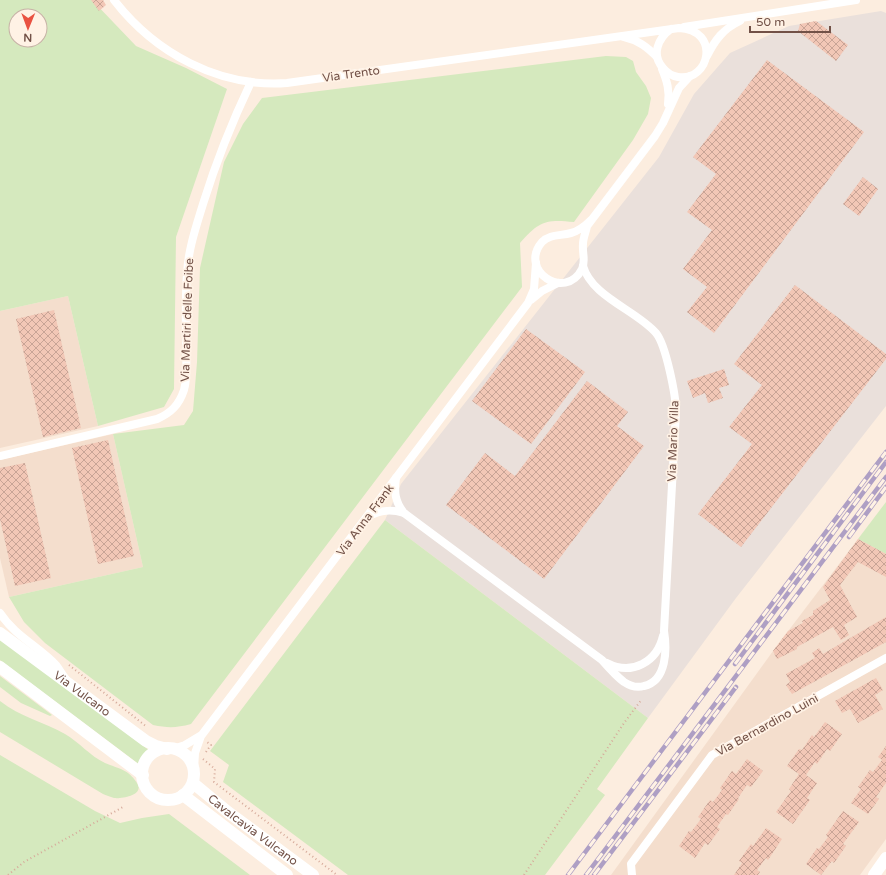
<svg xmlns="http://www.w3.org/2000/svg" width="886" height="875" font-family="'Varela Round',sans-serif">
	<style>
		.residential { fill: #f4decd }
		.industrial { fill: #eae0db }
		.green { fill: #d5e9be; fill-rule: evenodd }
		.building { fill: url(#building-cross-hatch) }
		.lines { fill: none; stroke-linecap: round; stroke-linejoin: round }
		.path { stroke: #d6aa9a; stroke-width: 2; stroke-dasharray: 1 3; stroke-linecap: butt }
		.minor { stroke: #fff; stroke-width: 8 }
		.secondary { stroke: #fff; stroke-width: 12 }
		.rail-casing { stroke: #ae9fc4; stroke-width: 4.5 }
		.rail { stroke: #fff2e5; stroke-width: 3; stroke-dasharray: 9; stroke-linecap: butt }
		.labels { text-anchor: middle; stroke-width: 3.5; stroke-linejoin: round; paint-order: stroke }
		.street-label { font-size: 12px; fill: #725147; stroke: #fff2e5 }
	</style>
	<defs>
		<pattern id="building-cross-hatch" width="8" height="8" patternUnits="userSpaceOnUse"><rect width="8" height="8" fill="#f2c7b6"/><path d="M0 0l8 8M0 8l8-8" fill="none" stroke="#c8a496"/></pattern>
	</defs>
	<rect width="100%" height="100%" fill="#fceddf"/>
	<g class="residential">
		<path d="M68,296L98,426L0,448V311Z"/>
		<path d="M113,434L143,567L9,597L0,558V460Z"/>
		<path d="M858,539L886,554V839L860,875H611L773,651Z"/>
	</g>
	<path class="industrial" d="M881,11L886,13V406L736,598L648,718L385,520L401,484L659,157L694,94L730,53L789,26Z"/>
	<g class="green">
		<path d="M0,0H92L136,46L186,68L227,89L176,237L174,389L164,407L98,426L68,296L0,311ZM16,16H40V40H16Z"/>
		<path d="M606,56L626,57L633,61L636,72L646,86L651,98L648,114L633,140L574,222C546,219 539,221 520,243L522,287L191,724C176,728 168,728 153,725L45,643L24,622L9,597L143,567L113,434L184,425L193,411L197,362L200,268L224,162L243,124L262,98Z"/>
		<path d="M886,502V554L858,539Z"/>
		<path d="M385,520L648,718L597,789L605,795L545,875H348L223,782L229,765L210,751Z"/>
		<path d="M0,638L150,751L145,756L140,765L0,660Z"/>
		<path d="M0,676L52,715L50,716L21,703L0,687Z"/>
		<path d="M0,701C20,717 44,722 65,734C79,742 90,756 105,763C119,769 128,769 137,783C145,795 122,799 114,798C110,797 106,795 103,794L0,732Z"/>
		<path d="M0,755L95,811L120,823L142,818L169,814L250,875H0Z"/>
	</g>
	<g class="building">
		<path d="M91,0H103L106,5L99,11Z"/>
		<path d="M816,21L848,45L836,61L798,31L800,24Z"/>
		<path d="M767,60L864,132L714,333L687,312L707,287L683,269L712,230L687,212L716,174L693,157Z"/>
		<path d="M863,177L878,189L859,216L843,204Z"/>
		<path d="M795,285L886,354V359L741,547L698,514L752,444L729,427L762,385L734,364Z"/>
		<path d="M54,310L81,428L43,437L16,319Z"/>
		<path d="M526,329L585,372L531,444L472,401Z"/>
		<path d="M724,369L729,385L719,388L723,398L708,403L705,393L693,398L687,381Z"/>
		<path d="M587,381L628,412L617,426L644,446L544,579L446,505L485,453L515,476Z"/>
		<path d="M108,440L134,556L98,564L72,448Z"/>
		<path d="M25,463L51,578L15,586L0,519V468Z"/>
		<path d="M858,539L886,554V577L858,562L840,585L857,617L844,625L849,635L841,640L833,627L797,647V649L777,659L773,651L788,631L803,623L802,621L813,615V611L830,600L823,587Z"/>
		<path d="M886,617V642L792,694L786,685L790,682L786,674L815,658L812,653L819,648L823,654Z"/>
		<path d="M876,678L883,690L875,695L883,709L858,723L850,709L842,713L835,701Z"/>
		<path d="M825,722L842,734L830,751L827,749L817,764L815,762L806,775L817,783L807,798L810,800L793,824L776,812L791,791L789,789L799,774L787,766L799,749L802,750L812,735L814,737Z"/>
		<path d="M886,746V783L876,797L879,799L868,814L851,803L861,789L858,787L870,770L873,772L882,760L878,757Z"/>
		<path d="M747,759L763,771L751,787L747,785L738,798L739,799L728,815L726,814L717,827L720,829L708,845L705,843L695,858L679,846L689,831L691,832L701,819L698,817L710,800L713,802L722,790L720,788L732,771L736,774Z"/>
		<path d="M843,811L859,822L843,844L846,846L834,863L832,861L821,875L806,864L817,848L819,849L828,837L826,835Z"/>
		<path d="M766,828L782,839L768,860L766,858L757,870L760,872L758,875H734L742,863L739,861L751,844L753,846Z"/>
	</g>
	<g class="lines">
		<g class="path">
			<path d="M69,665L147,727"/>
			<path d="M206,752L211,745L207,742"/>
			<path d="M203,759L215,769L214,782L337,875"/>
			<path d="M8,875L24,862L123,807"/>
			<path d="M524,875L624,723L642,699"/>
		</g>
		<g class="minor">
			<path d="M114,0C155,53 219,88 287,83L679,28C721,30 710,82 678,77C672,76 667,73 663,68C651,55 658,38 671,29"/>
			<path d="M684,27L856,0"/>
			<path d="M624,37C638,40 647,47 657,57"/>
			<path d="M707,56C715,40 723,29 740,21"/>
			<path d="M662,69C667,81 670,91 668,104"/>
			<path d="M591,220C585,226 579,231 571,233C560,236 550,234 542,242C518,270 565,302 582,269C586,261 582,253 583,244C583,238 586,232 587,226L655,136L663,123L679,88L690,76"/>
			<path d="M531,300L542,291L558,283"/>
			<path d="M0,456L157,419C171,413 179,405 184,390C188,376 186,361 186,347C186,323 185,299 187,274C188,250 196,227 203,204C216,162 232,122 251,82"/>
			<path d="M396,478C394,492 395,502 404,513L602,660C609,668 616,676 624,682C630,686 637,688 644,686C667,681 667,649 664,631L676,412C676,396 666,345 656,333C636,310 592,297 583,266"/>
			<path d="M369,516C381,510 391,509 404,513"/>
			<path d="M0,613C15,636 38,646 56,665C59,669 62,674 65,678"/>
			<path d="M607,663C632,676 657,662 663,636"/>
			<path d="M173,749L185,745L200,736"/>
			<path d="M194,770L195,753L201,736L528,303L534,289L536,263"/>
			<path d="M632,875L631,864L712,755L886,658"/>
		</g>
		<g class="secondary">
			<path id="s1" d="M0,633L146,741L156,746L167,749"/>
			<path d="M0,667L143,775"/>
			<circle cx="168" cy="774" r="26"/>
			<path id="s2" d="M193,783L228,812L313,875"/>
			<path d="M183,795L287,875"/>
			<path d="M874,875L886,858"/>
		</g>
		<g class="rail-casing">
			<g id="rail">
				<path d="M849,537L886,487"/>
				<path d="M735,664L886,462"/>
				<path d="M568,875L886,452"/>
				<path d="M586,875L886,477"/>
				<path d="M594,875L736,687"/>
			</g>
		</g>
		<use href="#rail" class="rail"/>
	</g>
	<g class="labels">
		<g class="street-label">
			<text transform="translate(351 74) rotate(-8)" y="4">Via Trento</text>
			<text transform="translate(187 320) rotate(-88)" y="4">Via Martiri delle Foibe</text>
			<text transform="translate(673 441) rotate(-88)" y="4">Via Mario Villa</text>
			<text transform="translate(365 520) rotate(-53)" y="4">Via Anna Frank</text>
			<text dy="4" stroke="none"><textPath href="#s1" startOffset="102">Via Vulcano</textPath></text>
			<text transform="translate(767 725) rotate(-29)" y="4">Via Bernardino Luini</text>
			<text dy="4" stroke="none"><textPath href="#s2" startOffset="76">Cavalcavia Vulcano</textPath></text>
		</g>
	</g>
	<g transform="translate(28 28) rotate(181)"><circle r="19" fill="#fff2e5" stroke="#c7b2a6"/>
	<path d="M0-3L7 15L0 10L-7 15Z" fill="#e95241"/>
	<text y="-6" font-size="11" font-weight="bold" text-anchor="middle" fill="#725147">N</text>
	</g>
	<path d="M750 26v6h80v-6" fill="none" stroke="#725147" stroke-width="2"/>
	<text x="756" y="26" font-size="12" fill="#725147" stroke="#fff2e5" stroke-width="3" paint-order="stroke">50 m</text>
</svg>
